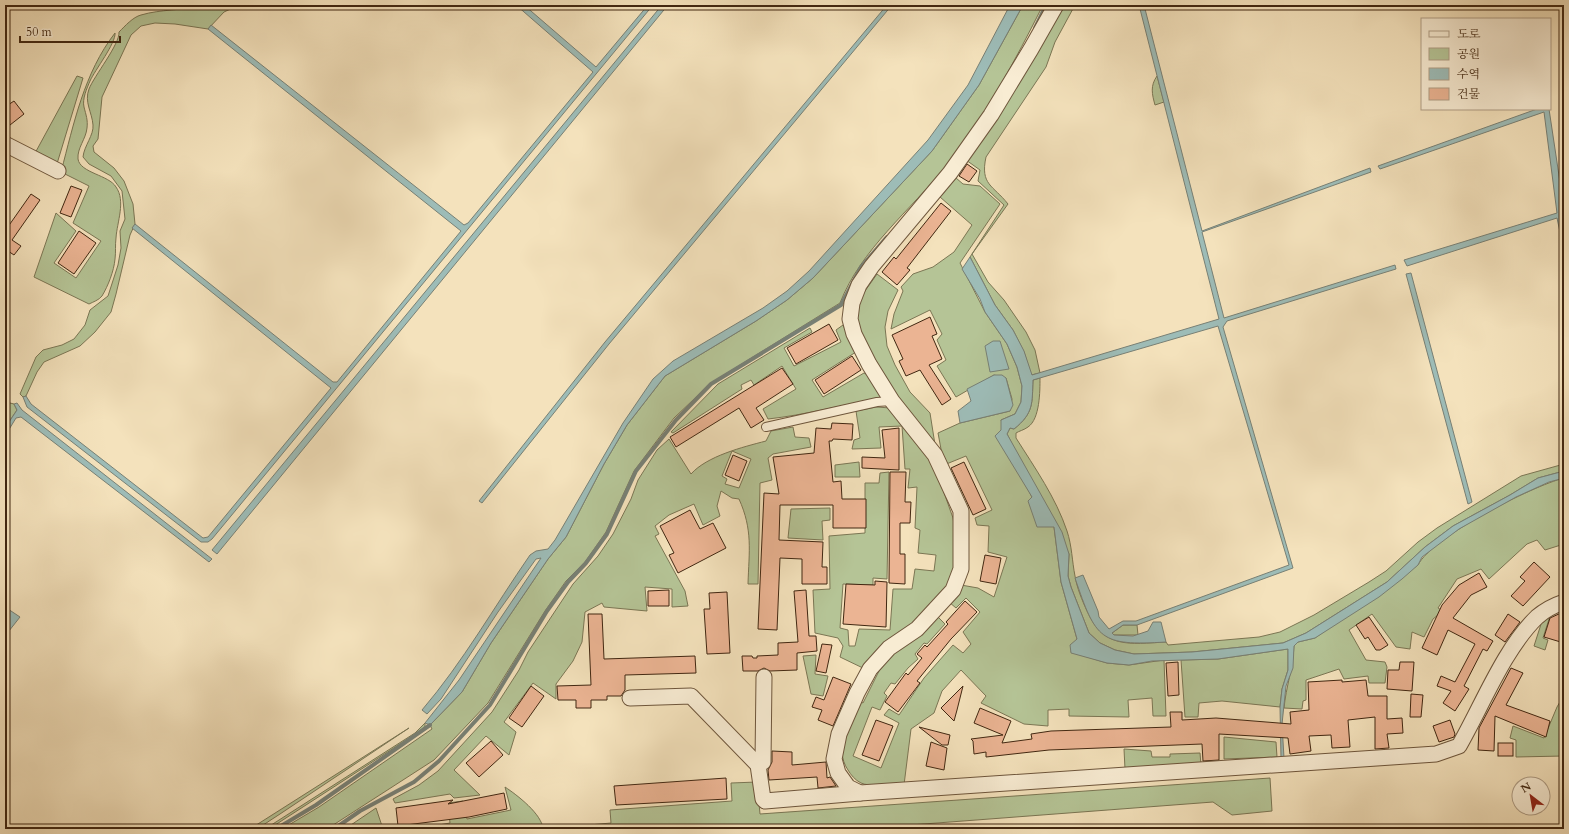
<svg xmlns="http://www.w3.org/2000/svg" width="1569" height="834" font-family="Cardo,'Noto Serif KR',serif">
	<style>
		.green { fill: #b5c496; stroke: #7b7654; fill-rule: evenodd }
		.water { fill: #9dbcb7; stroke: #788075 }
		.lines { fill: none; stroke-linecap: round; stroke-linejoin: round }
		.stream { stroke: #788075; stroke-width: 4 }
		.building { fill: #ebb493; stroke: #412711 }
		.lane-casing { stroke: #6e563c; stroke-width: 10 }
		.street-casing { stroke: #6e563c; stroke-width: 17 }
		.lane { stroke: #f8ecd3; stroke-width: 8 }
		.street { stroke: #f8ecd3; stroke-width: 15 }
		.rail-casing { stroke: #412711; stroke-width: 4.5 }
		.rail { stroke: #f8ecd3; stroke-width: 3; stroke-dasharray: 9; stroke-linecap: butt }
	</style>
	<rect width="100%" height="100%" fill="#f4e2bc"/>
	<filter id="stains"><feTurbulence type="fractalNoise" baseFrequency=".005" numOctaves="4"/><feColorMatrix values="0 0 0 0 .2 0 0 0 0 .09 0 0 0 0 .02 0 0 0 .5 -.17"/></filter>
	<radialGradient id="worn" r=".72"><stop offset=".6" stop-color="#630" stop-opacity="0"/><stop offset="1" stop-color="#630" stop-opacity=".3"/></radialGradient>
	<g class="green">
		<path d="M201,5H239L224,12L208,29L175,24L155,23L141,26L131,35L102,97L98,139L93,146L94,152L114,168L124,181L133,204L135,224L130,235L116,294L111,312L95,332L80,346L44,362L37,372L26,396L23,397L20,394L36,357L43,350L62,345L74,339L85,325L90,310L108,296L118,265L121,248L120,231L125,219L122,191L111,176L89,164L83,157C84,146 94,135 93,125C92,112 84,102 89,89C94,76 120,44 119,32C125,26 133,17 141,15C161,9 182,11 201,5Z"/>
		<path d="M1023,5H1043C1015,61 985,117 946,166C910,211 861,249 840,303L711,383L674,418L634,471L606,532L585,562L566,581L545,611L488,703L434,760L327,829H282L319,807L432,729L430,725L462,692L491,643L548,559L566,537L604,464L627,425L665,376L756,321L787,300L813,278L932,151L979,85Z"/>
		<path d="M1059,5H1075L1055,42L1046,67L986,157C980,185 993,185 1008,204L972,254L988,282L1004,300L1026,332L1035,350L1040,373L1031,375L1024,352L1013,330L995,305L970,257L972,254L1004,205L978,181L980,170L966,160Z"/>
		<path d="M115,33C116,43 95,70 90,81C87,88 82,99 84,107C86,115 88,120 87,128C86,139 77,148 78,159C80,173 109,175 116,187C126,201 117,222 116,238C115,245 116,252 115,259C114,271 108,286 102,296C99,300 93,302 89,304L34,277L56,213L76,231L54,263L76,278L101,241L73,223L89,186L61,172C74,123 84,73 115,33Z"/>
		<path d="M77,76L83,78L56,167L34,155Z"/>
		<path d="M1157,76L1164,102L1155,105C1152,94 1150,86 1157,76Z"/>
		<path d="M956,178L963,184L980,186L1000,204L960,263L985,312L1007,344L1017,367L1022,386L1021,402L1015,414L1001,420L1019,473L1032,497L1054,527L1061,582L1077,639L1071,652L1107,663L1129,665L1164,660L1166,716H1153L1152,698L1128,700L1129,717L1069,716V709L1048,710V726L1024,724L981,703L986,696L961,670L942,691L934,713L911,729L904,785C893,784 869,787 861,783C855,780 851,775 848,770C833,748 850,722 859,701L863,703L879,671L894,651L937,616L945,624L927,644L924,643L915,654L918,659L908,668L895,684L891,683L884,693L887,696L880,710L872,707L853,756L881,768L899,723L884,715L889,709L899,715L924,678L953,645L963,653L971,644L963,632L980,612L966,598L956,608L949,602L961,585L978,588L994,597L1007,557L988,552L989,526L977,525L975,518L992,510L966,456L944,465L938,433L960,423L1010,411L1012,399L1006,378L994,375L956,397L937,366L946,360L937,340L942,334L930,310L891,329L894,314L903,291L901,287L913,274L933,267L954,252L972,225L940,197Z"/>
		<path d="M877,274L898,290L888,311L885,327L887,346L895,365L910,392L930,413L936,451L902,407L857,332L858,301Z"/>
		<path d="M843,325L856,352L812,380L823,397L864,373L872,377L883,395L877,399C841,405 805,415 768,419L763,409L796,389L782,366L754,385L751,380L741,385L742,389L673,433L671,432L718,384L810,328L812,332L784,348L794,366L841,342L836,330Z"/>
		<path d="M1040,378C1040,391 1040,419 1028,427C1024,430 1019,431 1016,433V438C1035,468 1056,498 1067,531C1072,546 1072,561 1075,576C1077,588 1082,600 1087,611C1104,649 1129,644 1166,642L1168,645L1259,637L1280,632L1314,615L1369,582L1386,571L1418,542L1437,528L1521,476L1564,464V471L1538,478L1510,495L1453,526L1425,547L1387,582L1306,633L1283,643L1192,652L1134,654L1115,650L1100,643L1089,633L1071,587L1068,576L1069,554L1007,434L1010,428L1014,429C1034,413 1032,403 1033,380Z"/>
		<path d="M10,403L14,404L17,410L5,428V413Z"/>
		<path d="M876,407L891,408L904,422L936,470L953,518L957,542L954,578L916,623L865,669L840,657L843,646L838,638L815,633L813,590L830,589L829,536L865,533V483H879L880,473L889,472L887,579L873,578V585L843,584L840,628L848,630L849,646H855L859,629L890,630L893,589H912L915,569L934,571L936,555L918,553L920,530L915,528L917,487L908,488L910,469H905L902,426L879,427L881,448L852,449L854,440L860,438L856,411Z"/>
		<path d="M793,427L795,437L809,438L811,447L773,454L768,458L772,480L760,483L758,584H748C749,551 753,530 739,499L732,498L721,491L717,506L720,516L703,525L694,504L669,515L655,526L659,534L655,536L685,591L688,606L672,607V589L645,587L647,611L604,607L602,603L585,612L582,642L573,661L556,684V699L533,683L504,722L516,732L509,755L486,736L454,770L480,795L454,798L450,794L395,803L393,799L419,785L438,771L492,712L519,670L528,652L573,584L598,556L613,534L631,499L638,480L657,450L669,439L691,474C707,456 743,447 766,441L771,431ZM732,451L751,459L739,488L725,484L727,479L722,476Z"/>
		<path d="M859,462L860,477H835V465Z"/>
		<path d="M1564,478V544L1545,550L1537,540L1527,544L1489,579L1481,569L1457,579L1438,608L1443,611L1433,619L1424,637L1412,632L1410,649L1396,647L1372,614L1349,630L1366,660L1385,662L1387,667L1385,683H1369L1368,676L1344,679L1339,669L1306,680V700L1303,701L1302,709L1284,708C1286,687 1293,668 1294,646L1298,642L1315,638L1418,565C1432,537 1532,486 1564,478Z"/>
		<path d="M830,508V520L822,521L823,540L788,538L791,509Z"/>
		<path d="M1551,613L1543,638L1548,640L1545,650L1534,646L1543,618Z"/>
		<path d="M1123,625H1137L1138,635H1114L1112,633Z"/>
		<path d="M1288,649V670L1282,689L1280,707L1222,701L1199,703L1198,717H1185L1181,660L1218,659Z"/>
		<path d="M816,655L815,674L828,676L823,696L811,694L803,656Z"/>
		<path d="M1564,695V756L1516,757V740L1510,738L1513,726L1544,738L1557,707Z"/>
		<path d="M425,723V727L417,733L269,829H265L415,733Z"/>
		<path d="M409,728L280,814L257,829H250Z"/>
		<path d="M1224,737L1276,742L1277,757L1224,759Z"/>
		<path d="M1124,749L1151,751L1152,757H1170V754L1200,753L1201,765L1125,769Z"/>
		<path d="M1270,778L1272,811L1232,815L1213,802L858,829H568L567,827L611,823L610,810L732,801L731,783L757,782L760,814Z"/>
		<path d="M505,787C517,795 542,814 543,829H433V826L450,823L448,803L463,801L467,819L511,810Z"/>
		<path d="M376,808L383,829H345Z"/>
	</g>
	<g class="water">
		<path d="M516,5H524L596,67L648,5H653L212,539L208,542H201L27,407L23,397L26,396L31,404L203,538L208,537L331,388L132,228L135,224L333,382H337L461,231L208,29L211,25L464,225L468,223L593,72Z"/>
		<path d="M662,5H668L217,554L212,550Z"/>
		<path d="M887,5H892L609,344L482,503L479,501L605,342Z"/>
		<path d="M1010,5H1023L979,85L932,151L813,278L787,300L756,321L665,376L627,425L604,464L566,537L548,559L491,643L462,692L430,725L425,723L459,680L541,558L536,559L498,612L441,699L427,714L422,710C463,662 494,607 530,555L536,551L548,549L555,540L623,423L653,379L673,361L763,308L787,291L809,271L928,140L968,85Z"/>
		<path d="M1139,5H1144L1202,231L1370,168L1371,172L1202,232L1224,318L1395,265L1396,269L1227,321L1223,327L1293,568L1137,625H1123L1112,633L1114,635L1133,636L1148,631L1153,622H1161L1166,642C1100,646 1096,640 1075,578L1083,575L1098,611L1099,617L1109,629L1123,621H1136L1289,565L1218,326L1033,380C1032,403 1034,413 1014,429L1010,428L1007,434L1062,532L1069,554L1068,576L1071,587L1089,633L1100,643L1115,650L1134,654L1192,652L1283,643L1306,633L1387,582L1425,547L1453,526L1510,495L1538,478L1564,471V478L1549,482L1516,497L1459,529L1422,557L1418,565L1402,579L1379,597L1315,638L1298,642L1294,646L1293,668L1286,686L1282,724L1284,758H1281L1280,707L1282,689L1288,670V649L1218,659L1152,661L1129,665L1107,663L1071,653L1070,645L1077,639L1061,582L1054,527H1037L1028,501L1032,497L995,436L1001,430V420L1015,414L1021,402L1022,386L1017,367L1007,344L985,312L980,299L962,269L970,257L995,305L1013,330L1024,351L1032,375L1219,319Z"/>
		<path d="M1537,109H1549L1564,209V216L1561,217L1564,230V251L1557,218L1407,266L1404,260L1557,213L1544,112L1380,169L1378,166Z"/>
		<path d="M1411,273L1472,502L1468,504L1406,274Z"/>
		<path d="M993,341H1000L1009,369L990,372L985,346Z"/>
		<path d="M994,375H1002L1006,378L1013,405L1010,411L960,423L958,411L971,401L967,389Z"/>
		<path d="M17,403L22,410L212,559L209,562L21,417L16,418L5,436V428L17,410L14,404Z"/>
		<path d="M8,609L20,617L5,636V613Z"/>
	</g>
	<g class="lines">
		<g class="stream">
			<path d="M1035,28L1046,5"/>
			<path d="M276,829L316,805L430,725"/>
			<path d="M334,829L360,811L414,782L439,761L490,705L547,611L568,582L586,563L607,534L636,471L676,420L711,384L841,305L861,267L887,237"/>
		</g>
	</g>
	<g class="building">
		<path d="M14,101L24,114L10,125L5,118V107Z"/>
		<path d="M967,164L977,171L969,182L959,176Z"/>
		<path d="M71,186L82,190L71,217L60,213Z"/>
		<path d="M31,194L40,200L12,240L21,246L14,255L5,249V231Z"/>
		<path d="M941,203L951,211L907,268L910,270L897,285L882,272L894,257L896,259Z"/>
		<path d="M79,231L96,243L74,274L58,263Z"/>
		<path d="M930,317L937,334L932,336L942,359L929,365L951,399L942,405L920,370L906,376L899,361L903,359L892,335Z"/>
		<path d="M829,324L838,340L796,364L787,348Z"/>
		<path d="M852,356L861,370L824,394L815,380Z"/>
		<path d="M782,368L793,384L756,408L764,420L751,428L739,408L676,447L670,437Z"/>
		<path d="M832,423L853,424L852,440L833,439L832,441H829L833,482L841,481L842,499H866V528H833V505H780L779,540L823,542L822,567H827V584H802V559L780,558L777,630L758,629L764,493L779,494L773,457L814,453L816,428L831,429Z"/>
		<path d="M899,428V470L862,468V457L885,458L882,430Z"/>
		<path d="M733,455L747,461L739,481L725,475Z"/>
		<path d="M964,462L986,509L973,515L951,468Z"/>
		<path d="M890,472H906L905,502H911L910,523H900V554H905V584L889,583Z"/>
		<path d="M690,510L700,529L713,523L726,548L678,573L669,555L674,553L660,526Z"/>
		<path d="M985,555L1001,558L996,584L980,581Z"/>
		<path d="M1534,562L1550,577L1523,606L1511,596L1525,581L1520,577Z"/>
		<path d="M1479,573L1487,587L1471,595L1453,618L1493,641L1487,651L1483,649L1464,686L1469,689L1455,711L1443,703L1451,691L1437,686L1441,676L1455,682L1475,644L1448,630L1437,655L1422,648L1442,605L1459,585Z"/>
		<path d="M875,581L887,582L886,627L843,624L846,584L875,585Z"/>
		<path d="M669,590V606H648V591Z"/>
		<path d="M806,590L809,636H816L817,651L797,653V670L770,671L764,668L758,671H743L742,656H752L753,658H757V656L778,655V643L798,642L794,591Z"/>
		<path d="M727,592L730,653L707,654L704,609H710L709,593Z"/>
		<path d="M965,601L977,612L951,639L917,681L920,683L898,712L885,702L906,673L908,675L922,658L917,654L925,645L927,647L948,624L946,622Z"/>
		<path d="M1561,613L1564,614V643L1544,637L1550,618Z"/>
		<path d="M588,614H602L604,659L695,656L696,673L625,675V690L621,696H607V700H591V708H576V700H558L557,686L591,685Z"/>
		<path d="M1508,614L1520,622L1505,642L1495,635Z"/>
		<path d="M1369,617L1388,645L1380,650H1376L1368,637L1365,639L1356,625Z"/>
		<path d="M822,644L832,645L826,673L816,671Z"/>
		<path d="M1178,662L1179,695L1168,696L1166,663Z"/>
		<path d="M1400,662H1414L1412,691L1387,689L1388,670H1399Z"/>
		<path d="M1511,668L1523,673L1506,705L1550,721L1546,737L1495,716L1494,751L1478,750L1479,728Z"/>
		<path d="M833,677L851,684L833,726L818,720L822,710L812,707L816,697L824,700Z"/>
		<path d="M1342,680V682L1366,680L1368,696H1387V719L1402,718L1403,733L1387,734L1389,748L1375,749V717L1348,720L1350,747L1332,748L1331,735L1309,736L1311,751L1290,754L1288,738L1219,734V760L1203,761L1202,744L1049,750L986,757V752L974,754L973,741L971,739L1003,735L974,723L980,708L1011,721L1002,743L1032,739L1031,734L1051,731L1171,727L1170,712H1182V720L1216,718L1291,724L1290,712L1309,710L1308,682Z"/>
		<path d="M531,686L544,696L522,727L509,718Z"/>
		<path d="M963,686L957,710L954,721L941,708Z"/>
		<path d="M1411,694L1423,695L1421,717H1410Z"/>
		<path d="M876,720L893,726L879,761L862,755Z"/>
		<path d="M1450,720L1455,734L1454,737L1439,742L1433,726Z"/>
		<path d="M919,727L950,735L948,745H942Z"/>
		<path d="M491,741L503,755L479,777L466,763Z"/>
		<path d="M931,742L947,748L944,770L926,766Z"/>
		<rect x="1498" y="743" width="15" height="13"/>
		<path d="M772,751L792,752V765L826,762L827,778L830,777L836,786L818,788L817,777L769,780L768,770L772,762Z"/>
		<path d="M726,778L727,799L616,805L614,786Z"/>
		<path d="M504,793L507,809L469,817L398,826L396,808L453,800L448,804Z"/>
	</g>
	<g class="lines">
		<g class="lane-casing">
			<path id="lane" d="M766,427L877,402L892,401"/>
		</g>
		<g class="street-casing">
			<g id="street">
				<path d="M1056,5L1031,49L991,115L950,173L872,266L859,285L852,303L850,319L854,334L869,364L892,401L935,455L961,511V569L953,590L917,629L889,648L870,669L857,693L839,734L834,759L838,773L848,787L860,793L1436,754L1459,746C1482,706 1504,649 1537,617C1545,610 1555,605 1564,602"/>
				<path d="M5,144L58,171"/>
				<path d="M630,698L691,696L758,765L763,799L765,801L860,793"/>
				<path d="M758,765L763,762L764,677"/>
			</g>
		</g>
		<use href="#lane" class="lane"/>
		<use href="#street" class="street"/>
		<g class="rail-casing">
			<path id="rail" d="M1517,829L1564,826"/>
		</g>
		<use href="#rail" class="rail"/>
	</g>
	<rect width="1569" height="834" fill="none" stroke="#f4e2bc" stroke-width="20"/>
	<rect x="6" y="6" width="1557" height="822" fill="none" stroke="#412711" stroke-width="2"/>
	<rect x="10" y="10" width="1549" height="814" fill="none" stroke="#412711"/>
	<rect x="1421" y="18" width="130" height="92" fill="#f8ecd3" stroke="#af9d85"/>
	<rect x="1429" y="31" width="20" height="6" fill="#f8ecd3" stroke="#af9d85"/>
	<text x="1457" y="38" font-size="12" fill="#412711">도로</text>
	<rect x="1429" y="48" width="20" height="12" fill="#b5c496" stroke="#af9d85"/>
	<text x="1457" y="58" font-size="12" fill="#412711">공원</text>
	<rect x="1429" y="68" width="20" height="12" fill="#9dbcb7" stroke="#af9d85"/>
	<text x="1457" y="78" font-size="12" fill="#412711">수역</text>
	<rect x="1429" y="88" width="20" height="12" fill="#ebb493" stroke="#af9d85"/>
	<text x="1457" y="98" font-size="12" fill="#412711">건물</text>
	<g transform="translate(1531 796) rotate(329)"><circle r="19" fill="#f8ecd3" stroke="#af9d85"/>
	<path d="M0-3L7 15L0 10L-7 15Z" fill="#8f2418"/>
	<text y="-6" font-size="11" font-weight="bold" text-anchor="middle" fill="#412711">N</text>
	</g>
	<path d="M20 36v6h100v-6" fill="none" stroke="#412711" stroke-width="2"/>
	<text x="26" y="36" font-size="12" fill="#412711" stroke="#f8ecd3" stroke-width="3" paint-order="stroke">50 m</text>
	<rect width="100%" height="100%" filter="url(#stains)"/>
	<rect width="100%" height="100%" fill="url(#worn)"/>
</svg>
